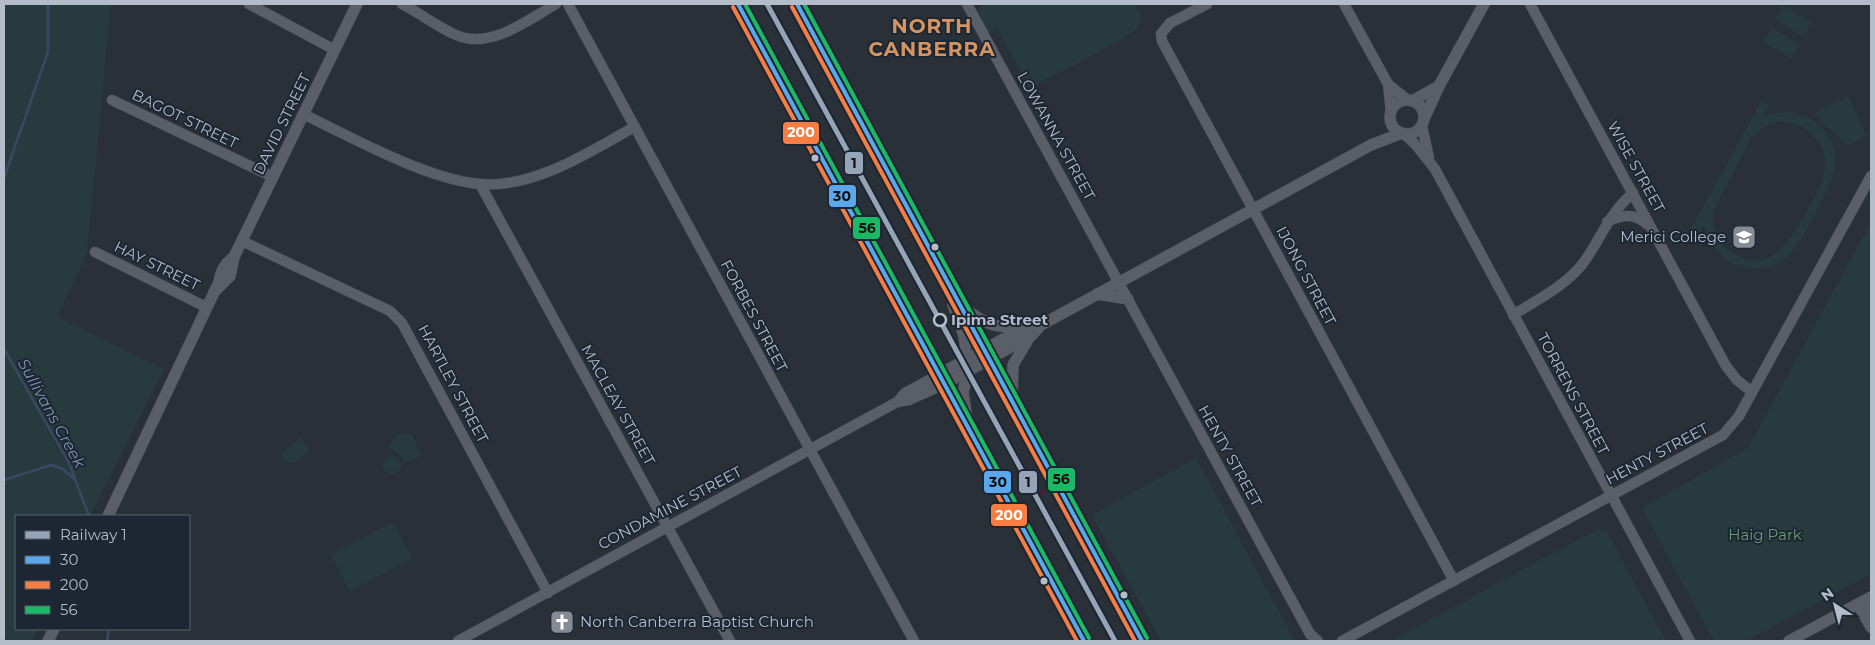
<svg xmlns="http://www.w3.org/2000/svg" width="1875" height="645" font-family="Montserrat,sans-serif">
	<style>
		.green { fill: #273a3e; fill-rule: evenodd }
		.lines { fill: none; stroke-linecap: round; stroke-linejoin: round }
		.stream { stroke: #384963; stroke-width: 2.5 }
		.minor-casing { stroke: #484c53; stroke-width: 11 }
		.tertiary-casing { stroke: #484c53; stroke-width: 12 }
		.trunk-casing { stroke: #474c53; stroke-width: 18 }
		.minor { stroke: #5a5e66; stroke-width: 10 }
		.tertiary { stroke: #5a5e66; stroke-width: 11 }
		.trunk { stroke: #5b5f64; stroke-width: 16 }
		.bus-1-casing { stroke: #1d2633; stroke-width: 8 }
		.bus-2-casing { stroke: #1d2633; stroke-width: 8 }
		.bus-3-casing { stroke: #1d2633; stroke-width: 8 }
		.bus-1 { stroke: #5aa8eb; stroke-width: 4 }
		.bus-2 { stroke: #f77d43; stroke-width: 4 }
		.bus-3 { stroke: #1ab867; stroke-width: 4 }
		.rail-1-casing { stroke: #1d2633; stroke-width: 9 }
		.rail-1 { stroke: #95a5b7; stroke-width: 5 }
		.bus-dot { fill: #b4bcc9; stroke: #1d2633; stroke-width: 2 }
		.stop-dot { fill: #1d2633; stroke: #b4bcc9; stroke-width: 2.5 }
		.labels { text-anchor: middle; stroke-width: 4; stroke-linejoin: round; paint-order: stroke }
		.street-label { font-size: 15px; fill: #b4bcc9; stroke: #1d2633 }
		.poi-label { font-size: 15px; fill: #b4bcc9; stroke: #1d2633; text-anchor: end }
		.stop-label { font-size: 15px; font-weight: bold; fill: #b4bcc9; stroke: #1d2633; text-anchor: start }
		.park-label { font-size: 15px; fill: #6b9a76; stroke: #1d2633 }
		.water-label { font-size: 16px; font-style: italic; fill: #7c92b1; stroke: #1d2633 }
		.district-label { font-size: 20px; font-weight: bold; letter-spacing: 1px; fill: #d59563; stroke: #1d2633 }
		.line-badge { stroke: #1d2633; stroke-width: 2 }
		.badge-label { font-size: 14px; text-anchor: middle; font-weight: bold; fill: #fff }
		.pale-badge-label { font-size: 14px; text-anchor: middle; font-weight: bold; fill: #111 }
	</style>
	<rect width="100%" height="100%" fill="#2a3038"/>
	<g class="green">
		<path d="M4,4H111L87,254L57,317L164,369L90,516H16V629H38L32,641H12L4,638Z"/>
		<path d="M984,4H1135L1142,18L1137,29L1119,41L1030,88L997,28L991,32L983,31L980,23L982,18L978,10Z"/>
		<path d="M1783,6L1812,22L1804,36L1775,20Z"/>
		<path d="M1771,28L1800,44L1792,58L1763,42Z"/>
		<path d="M1849,96L1866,136L1849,145L1821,122L1815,112Z"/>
		<path d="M1762,100L1769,104L1763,117C1781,110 1800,110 1816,123C1854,153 1828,189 1811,221C1804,234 1797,249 1785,259C1753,283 1712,262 1704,225L1695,240L1687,236ZM1778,122C1812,121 1835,152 1821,184C1804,215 1778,284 1731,252C1717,243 1712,228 1713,212L1752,136L1763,127Z"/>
		<path d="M1871,222V574L1746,641H1714L1645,514L1643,507L1748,448Z"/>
		<path d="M412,433L421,456L404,463L401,456L389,447L396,435Z"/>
		<path d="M301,438L310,451L294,463L285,462L280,455Z"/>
		<circle cx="392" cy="465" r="9"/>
		<path d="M1196,458L1295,641H1161L1092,515Z"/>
		<path d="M393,522L412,558L350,591L331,555Z"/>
		<path d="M1598,529L1607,532L1666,641H1391Z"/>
	</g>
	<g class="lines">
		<g class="stream">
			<path d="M4,178L48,52V4"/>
			<path d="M4,349L69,463L89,516"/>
			<path d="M4,480L51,465L63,469L75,480"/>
			<path d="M107,641L109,629"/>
		</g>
		<g class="minor-casing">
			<g id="minor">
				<path d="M249,4L335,50"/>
				<path d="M402,4C420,13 437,27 456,35C490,50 528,20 556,4"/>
				<path d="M568,4L914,641"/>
				<path d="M967,4L1310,634L1318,641"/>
				<path d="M1207,4L1170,23L1161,34L1162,41L1454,581"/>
				<path d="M1344,4L1388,84L1391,113"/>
				<path d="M1530,4L1726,366L1737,380L1752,392"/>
				<path d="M1388,84L1409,101"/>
				<path d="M112,100L273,177"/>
				<path d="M303,114C353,138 426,179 479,184C533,189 590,152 634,127"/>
				<path d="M1422,126L1429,158"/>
				<path d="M1404,134L1415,144L1435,169L1690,641"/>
				<path d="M480,184L730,641"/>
				<path d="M1607,222C1623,214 1634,213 1648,225"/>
				<path d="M242,241L390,311L402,323L548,593"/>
				<path d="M95,252L206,307"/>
				<path d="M1513,315C1537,300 1567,285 1584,262C1601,238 1610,212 1633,193"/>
				<path d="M897,402L909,400L945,384"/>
				<path d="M1864,601L1871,615"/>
				<path d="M1857,604L1871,628"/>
				<path d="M458,641L897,402L905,393L940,374"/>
				<path d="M1342,641L1723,435L1739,416L1871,176"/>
			</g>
		</g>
		<g class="tertiary-casing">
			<g id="tertiary">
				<circle cx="1407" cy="117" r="17"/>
				<path d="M1412,101L1439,86"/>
				<path d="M1424,119L1439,86L1484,4"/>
				<path d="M214,292L230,276L234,257L357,4"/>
				<path d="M1097,294L1128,299"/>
				<path d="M953,305C959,324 973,346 960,366"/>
				<path d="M963,307C986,325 994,328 1023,327"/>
				<path d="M940,374L1027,326L1041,325"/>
				<path d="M945,384L1032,335L1041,325L1371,145L1402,133"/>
				<path d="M1012,397L1013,365L1029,338"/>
				<path d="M967,419L963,392L969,369"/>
				<path d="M108,516L219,282C221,271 224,264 234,257"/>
				<path d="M48,641L54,629"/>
				<path d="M1789,641L1871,597"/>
			</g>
		</g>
		<g class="trunk-casing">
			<g id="trunk">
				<path d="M738,4L1084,641"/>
				<path d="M797,4L1142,641"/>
			</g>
		</g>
		<use href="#minor" class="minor"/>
		<use href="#tertiary" class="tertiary"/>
		<use href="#trunk" class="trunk"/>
		<g class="bus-1-casing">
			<g id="bus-1">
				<path d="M738,4L1084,641"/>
				<path d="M797,4L1142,641"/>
			</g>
		</g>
		<g class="bus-2-casing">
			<g id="bus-2">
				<path d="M733,7L1077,641"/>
				<path d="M792,7L1135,641"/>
			</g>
		</g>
		<g class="bus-3-casing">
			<g id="bus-3">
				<path d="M745,4L1089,638"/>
				<path d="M804,4L1147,638"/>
			</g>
		</g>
		<use href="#bus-1" class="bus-1"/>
		<use href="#bus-2" class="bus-2"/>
		<use href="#bus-3" class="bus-3"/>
		<g class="rail-1-casing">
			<path id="rail-1" d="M767,4L1115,641"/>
		</g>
		<use href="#rail-1" class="rail-1"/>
	</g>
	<defs>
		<g id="school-square" transform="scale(1.25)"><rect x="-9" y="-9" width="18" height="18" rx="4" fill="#848b96" stroke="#1d2633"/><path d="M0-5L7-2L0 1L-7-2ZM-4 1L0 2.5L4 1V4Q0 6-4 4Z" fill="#fff"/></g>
		<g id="church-square" transform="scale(1.25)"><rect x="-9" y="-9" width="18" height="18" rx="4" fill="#848b96" stroke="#1d2633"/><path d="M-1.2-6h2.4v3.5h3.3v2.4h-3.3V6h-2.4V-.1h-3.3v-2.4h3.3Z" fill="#fff"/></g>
	</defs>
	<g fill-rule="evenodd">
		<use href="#school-square" x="1744" y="237"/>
		<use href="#church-square" x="562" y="622"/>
	</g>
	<g class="bus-dot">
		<circle cx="815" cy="158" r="4.5"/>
		<circle cx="935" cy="247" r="4.5"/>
		<circle cx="1044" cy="581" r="4.5"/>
		<circle cx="1124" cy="595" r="4.5"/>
	</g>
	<circle class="stop-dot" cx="940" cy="320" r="6"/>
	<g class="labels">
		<g class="street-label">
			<text transform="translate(185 119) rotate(26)" y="5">BAGOT STREET</text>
			<text transform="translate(282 124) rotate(-64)" y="5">DAVID STREET</text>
			<text transform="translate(1056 136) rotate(61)" y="5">LOWANNA STREET</text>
			<text transform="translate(1636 167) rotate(61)" y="5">WISE STREET</text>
			<text transform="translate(157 266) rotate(26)" y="5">HAY STREET</text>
			<text transform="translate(1306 276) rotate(62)" y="5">IJONG STREET</text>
			<text transform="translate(754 316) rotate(62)" y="5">FORBES STREET</text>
			<text transform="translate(453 384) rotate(62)" y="5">HARTLEY STREET</text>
			<text transform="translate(1573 394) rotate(62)" y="5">TORRENS STREET</text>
			<text transform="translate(618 405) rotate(61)" y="5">MACLEAY STREET</text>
			<text transform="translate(1657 454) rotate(-28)" y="5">HENTY STREET</text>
			<text transform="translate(1230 456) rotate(61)" y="5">HENTY STREET</text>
			<text transform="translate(670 508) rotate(-28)" y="5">CONDAMINE STREET</text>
		</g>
		<g class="poi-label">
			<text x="1726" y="242">Merici College</text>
			<text x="580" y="627" text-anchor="start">North Canberra Baptist Church</text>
		</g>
		<g class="stop-label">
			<text x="951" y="325">Ipima Street</text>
		</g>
		<g class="park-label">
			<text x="1765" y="540">Haig Park</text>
		</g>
		<g class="water-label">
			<text transform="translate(52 413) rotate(61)" y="6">Sullivans Creek</text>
		</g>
		<g class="district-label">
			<text x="932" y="33">NORTH<tspan x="932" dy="23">CANBERRA</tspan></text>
		</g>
	</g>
	<g class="line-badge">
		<rect x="782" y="121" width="38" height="24" rx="5" fill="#f77d43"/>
		<rect x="844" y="151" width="20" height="24" rx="5" fill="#95a5b7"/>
		<rect x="828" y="184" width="29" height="24" rx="5" fill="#5aa8eb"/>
		<rect x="852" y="216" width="29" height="24" rx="5" fill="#1ab867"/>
		<rect x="1047" y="467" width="29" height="25" rx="5" fill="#1ab867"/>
		<rect x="983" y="470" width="29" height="24" rx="5" fill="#5aa8eb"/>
		<rect x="1018" y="470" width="20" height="24" rx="5" fill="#95a5b7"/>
		<rect x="990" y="503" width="38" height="24" rx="5" fill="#f77d43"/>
	</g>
	<g class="badge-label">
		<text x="801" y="137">200</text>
		<text x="1009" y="520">200</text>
	</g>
	<g class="pale-badge-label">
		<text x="854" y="168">1</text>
		<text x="842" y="201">30</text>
		<text x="867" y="233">56</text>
		<text x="1061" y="484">56</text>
		<text x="998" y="487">30</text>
		<text x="1028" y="487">1</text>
	</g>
	<rect width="1875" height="645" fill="none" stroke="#b4bcc9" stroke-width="10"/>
	<rect x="15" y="515" width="175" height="115" fill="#1d2633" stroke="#59626f"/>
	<rect x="25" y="531" width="25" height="8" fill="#95a5b7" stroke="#59626f"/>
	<text x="60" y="540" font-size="15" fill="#b4bcc9">Railway 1</text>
	<rect x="25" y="556" width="25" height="8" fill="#5aa8eb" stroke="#59626f"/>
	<text x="60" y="565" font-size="15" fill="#b4bcc9">30</text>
	<rect x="25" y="581" width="25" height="8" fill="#f77d43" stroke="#59626f"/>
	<text x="60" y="590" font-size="15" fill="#b4bcc9">200</text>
	<rect x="25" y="606" width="25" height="8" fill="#1ab867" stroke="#59626f"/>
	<text x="60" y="615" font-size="15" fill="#b4bcc9">56</text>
	<g transform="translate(1835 605) rotate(324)" stroke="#1d2633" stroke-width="4" paint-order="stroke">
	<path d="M0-4L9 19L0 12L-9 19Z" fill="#b4bcc9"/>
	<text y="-8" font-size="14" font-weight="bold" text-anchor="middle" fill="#b4bcc9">N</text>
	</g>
</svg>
